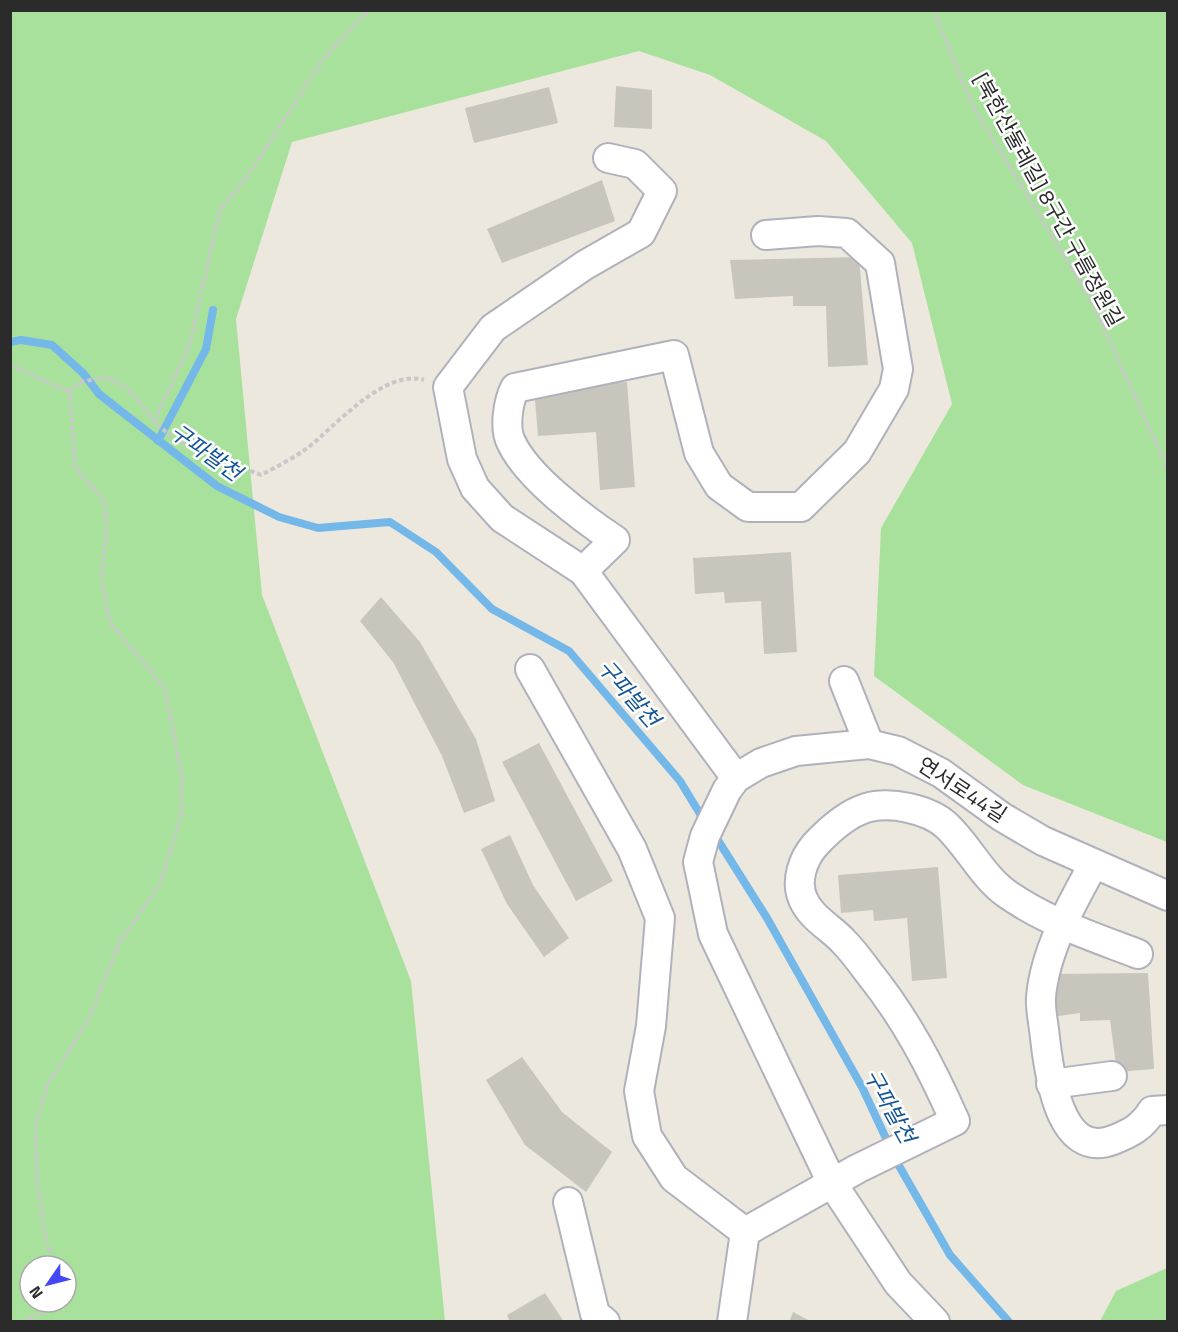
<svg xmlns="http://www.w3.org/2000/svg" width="1178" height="1332" font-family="'Titillium Web','Noto Sans KR',sans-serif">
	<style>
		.green { fill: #a8e19c; fill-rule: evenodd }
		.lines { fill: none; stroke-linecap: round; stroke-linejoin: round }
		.stream { stroke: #74b8ea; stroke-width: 8 }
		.building { fill: #c8c6bc }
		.minor-casing { stroke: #b1b1be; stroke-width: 32 }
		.path { stroke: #c8c8c8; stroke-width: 4; stroke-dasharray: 4.5 3; stroke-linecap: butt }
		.minor { stroke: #fff; stroke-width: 28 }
		.labels { text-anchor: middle; stroke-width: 5; stroke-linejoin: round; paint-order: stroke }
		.street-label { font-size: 21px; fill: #2b2b2b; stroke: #fff }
		.water-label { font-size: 22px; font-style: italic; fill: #125597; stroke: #fff }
	</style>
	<rect width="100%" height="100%" fill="#ece8dd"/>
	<g class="green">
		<path d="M10,11H1167V842L1023,785L874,676L881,528L952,404L912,243L826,141L710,75L639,51L292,142L236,319L262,595L411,981L445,1321H11ZM30,1266H66V1302H30Z"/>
		<path d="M1167,1268V1321H1100L1116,1291Z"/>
	</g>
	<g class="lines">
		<g class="stream">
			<path d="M10,342L21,340L52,345L83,373L99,394L217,486L279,517L318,528L390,522L436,552L492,609L569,651L680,781L705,822"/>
			<path d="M158,441L206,349L213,310"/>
			<path d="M714,834L767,918L862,1087L898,1164L950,1255L1009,1322"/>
		</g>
	</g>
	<g class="building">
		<path d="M616,86L652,90V129L614,127Z"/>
		<path d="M549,87L558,123L474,143L465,108Z"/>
		<path d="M602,180L615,221L502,263L487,229Z"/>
		<path d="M859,257L868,365L828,367L826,306H793V296L735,299L730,260Z"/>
		<path d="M627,382L635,487L600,490L596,432L538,436L534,388Z"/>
		<path d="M791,552L797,652L764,654L761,601L725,603L724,592L695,594L693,558Z"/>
		<path d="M381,597L420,642L476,739L495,801L464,813L442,756L393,662L360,621Z"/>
		<path d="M539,743L613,881L576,901L502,762Z"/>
		<path d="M510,835L533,885L569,938L544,957L507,904L481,849Z"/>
		<path d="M938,867L947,978L912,981L907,918L874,921L873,910L841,913L838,875Z"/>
		<path d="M1148,973L1154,1069L1117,1072L1110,1020L1080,1021V1013L1051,1017L1052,974Z"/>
		<path d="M522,1057L562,1112L612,1152L586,1192L525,1145L486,1080Z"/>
		<path d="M545,1293L564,1322H510L507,1315Z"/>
		<path d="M793,1312L812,1322H789Z"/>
	</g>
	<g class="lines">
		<g class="minor-casing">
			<g id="minor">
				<path d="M608,158L635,164L662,191L641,233L585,265L493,328L448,387L462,459L475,488L502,518L583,571L736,778"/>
				<path d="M583,571L615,540C582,518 527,477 511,442C504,428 508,402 515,388L674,355L699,453L719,486L748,507H801L857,452L894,389L898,369L880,263L847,233L818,231L766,235"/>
				<path d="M530,669L632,849L660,918L651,1026L639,1091L647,1136L674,1178L745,1232"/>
				<path d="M844,681L869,744"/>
				<path d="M1093,865C1071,905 1045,951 1041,997C1040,1010 1044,1025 1045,1038C1049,1072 1059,1161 1113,1140C1131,1133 1142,1127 1152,1111L1168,1110"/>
				<path d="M1051,1084L1112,1076"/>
				<path d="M568,1202L595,1314L605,1322"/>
				<path d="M732,1322L745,1232L857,1169L955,1121C931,1067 906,1019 869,973C861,962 853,951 843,941C830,927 811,918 803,899C795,881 803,859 815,845C828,831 847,814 866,808C890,801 929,809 947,826C969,847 982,876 1007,894C1047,922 1094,937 1138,954"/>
				<path d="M935,1322L898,1283L832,1183L713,934L698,862L705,836L727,790L736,778L761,763L796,751L869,744L898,751L941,773L1002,817L1043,841L1168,896"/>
			</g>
		</g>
		<g class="path">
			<path d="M934,10L971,103L1091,300L1168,469"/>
			<path d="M10,365L70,392"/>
			<path d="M154,421L189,347L220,210L254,167L323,59L369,10"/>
			<path d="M55,1266L45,1238L37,1179L36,1125L47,1085L88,1021L120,941L160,884L181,816L182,776L165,689L110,622L101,577L106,539L105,502L75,467L70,392L79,382L109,377L133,394L154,421L174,439L261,475C276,467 292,459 306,449C334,428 384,368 424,380"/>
			<path d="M21,1322L63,1305L62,1302"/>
		</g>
		<use href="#minor" class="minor"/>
	</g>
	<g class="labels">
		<g class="street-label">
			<text transform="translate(1048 200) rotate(61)" y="7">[북한산둘레길] 8구간 구름정원길</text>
			<text transform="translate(962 790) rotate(33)" y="7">연서로44길</text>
		</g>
		<g class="water-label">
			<text transform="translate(206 452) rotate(35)" y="8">구파발천</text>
			<text transform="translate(629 693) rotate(49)" y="8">구파발천</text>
			<text transform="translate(890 1106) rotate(61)" y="8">구파발천</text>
		</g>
	</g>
	<rect width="1178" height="1332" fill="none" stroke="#2b2b2b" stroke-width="24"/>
	<g transform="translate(48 1284) rotate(235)"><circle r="28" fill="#ffffff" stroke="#aaaaaa" stroke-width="1.5"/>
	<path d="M0-4.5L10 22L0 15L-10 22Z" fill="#4348f4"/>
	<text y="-9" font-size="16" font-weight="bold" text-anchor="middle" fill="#2b2b2b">N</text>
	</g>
</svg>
